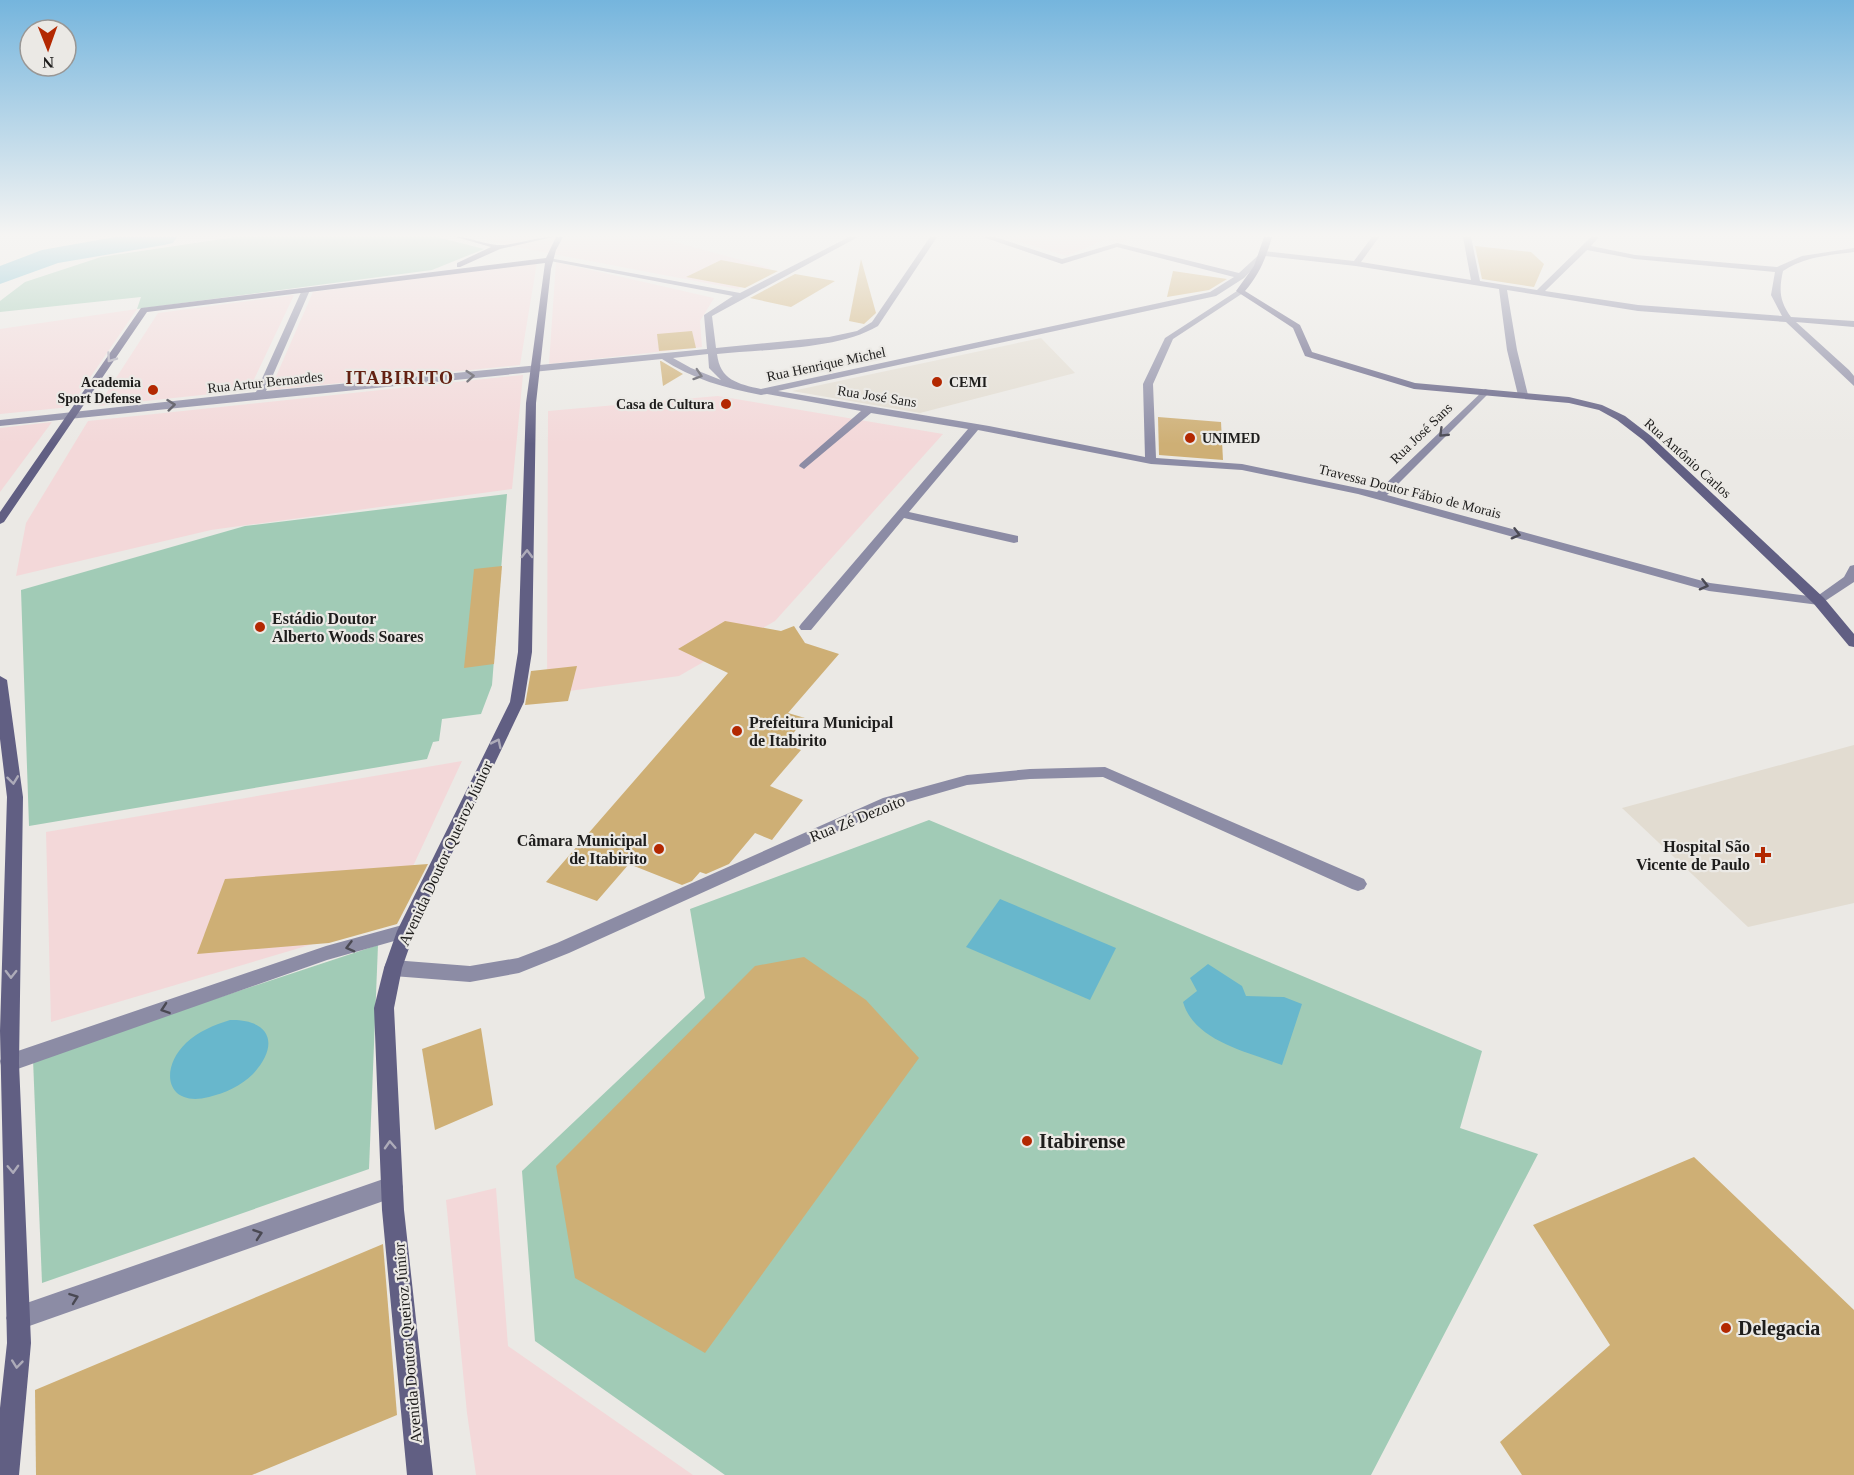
<svg xmlns="http://www.w3.org/2000/svg" width="1854" height="1475" font-family="'Times New Roman',serif">
	<style>
		.commercial { fill: #f3d8d9 }
		.built { fill: #e2dcd1 }
		.green { fill: #a1cbb6 }
		.water { fill: #68b7cc }
		.lines { fill: none; stroke-linecap: round; stroke-linejoin: round }
		.river { fill: #68b7cc; fill-rule: evenodd }
		.building { fill: #ceaf75 }
		.street { fill: #8c8ca5; fill-rule: evenodd }
		.secondary { fill: #615f83; fill-rule: evenodd }
		.oneway { stroke: #adabb9 }
		.oneway2 { stroke: #4a4953 }
		.poi-dot { fill: #b32801; stroke: #ebe9e5; stroke-width: 2 }
		.labels { text-anchor: middle; stroke-width: 4.5; stroke-linejoin: round; paint-order: stroke }
		.far-street-label { font-size: 14px; fill: #1e1d1c; stroke: #ebe9e5 }
		.far-poi-label { font-size: 14px; font-weight: bold; fill: #1e1d1c; stroke: #ebe9e5; text-anchor: end }
		.poi-label { font-size: 16px; font-weight: bold; fill: #1e1d1c; stroke: #ebe9e5; text-anchor: start }
		.street-label { font-size: 16px; fill: #1e1d1c; stroke: #ebe9e5 }
		.far-district-label { font-size: 18px; font-weight: bold; letter-spacing: 1.5px; fill: #632112; stroke: #ebe9e5 }
		.near-poi-label { font-size: 20px; font-weight: bold; fill: #1e1d1c; stroke: #ebe9e5; text-anchor: start }
	</style>
	<rect width="100%" height="100%" fill="#ebe9e5"/>
	<g class="commercial">
		<path d="M479,237H657L770,268L738,289L505,245Z"/>
		<path d="M1003,237H1131L1123,242L1106,239L1067,256Z"/>
		<path d="M537,262L520,365L270,390L313,292Z"/>
		<path d="M556,262L714,298L700,321L702,347L549,364Z"/>
		<path d="M294,295L249,390L98,406L158,313Z"/>
		<path d="M137,309L70,407L0,414V329Z"/>
		<path d="M523,375L512,489L211,530L16,576L26,523L88,421Z"/>
		<path d="M718,396L943,434L775,621L679,676L547,694L548,411Z"/>
		<path d="M52,422L0,492V428Z"/>
		<path d="M462,761L387,922L51,1022L46,832Z"/>
		<path d="M496,1188L508,1346L693,1475H476L467,1413L446,1200Z"/>
	</g>
	<g class="built">
		<path d="M1041,338L1075,373L920,413L792,391Z"/>
		<path d="M1854,745V903L1748,927L1622,808Z"/>
	</g>
	<g class="green">
		<path d="M235,237H437L484,249L432,270L137,309L141,297L0,312V301L25,282L101,257Z"/>
		<path d="M507,494L492,685L481,714L442,719L439,741L433,742L427,759L29,826L21,590L245,526Z"/>
		<path d="M929,820L1482,1051L1460,1128L1538,1154L1371,1475H725L535,1341L522,1171L705,998L690,909Z"/>
		<path d="M378,945L369,1169L42,1283L33,1059Z"/>
	</g>
	<g class="water">
		<path d="M1000,899L1116,948L1090,1000L966,947Z"/>
		<path d="M1208,964L1242,986L1246,996L1284,997L1302,1004L1282,1065C1248,1052 1194,1041 1183,1002L1197,991L1190,978Z"/>
		<path d="M230,1020C271,1019 280,1045 253,1074C241,1086 225,1093 209,1097C166,1108 159,1069 186,1043C199,1031 214,1025 230,1020Z"/>
	</g>
	<g class="lines">
		<path class="river" d="M115,237H177L173,243L164,245L58,263L0,284V266L42,250Z"/>
	</g>
	<g class="building">
		<path d="M1475,246L1531,252L1544,264L1534,287L1482,279Z"/>
		<path d="M861,259L876,313L864,324L849,321Z"/>
		<path d="M721,260L778,271L745,288L686,277Z"/>
		<path d="M1173,271L1227,279L1209,290L1167,297Z"/>
		<path d="M795,274L835,281L791,307L750,298Z"/>
		<path d="M692,331L696,348L659,351L657,334Z"/>
		<path d="M660,361H661L683,374L663,386Z"/>
		<path d="M1158,417L1221,422L1223,460L1159,455Z"/>
		<path d="M502,566L494,664L464,668L474,569Z"/>
		<path d="M725,621L781,631L794,626L805,643L839,654L788,713L805,718L785,744L801,750L770,786L803,800L772,840L755,833L729,864L706,874L700,872L692,881L682,885L629,864L597,901L546,882L728,673L678,649Z"/>
		<path d="M577,666L568,701L525,705L531,671Z"/>
		<path d="M428,864L397,924L329,943L197,954L225,879Z"/>
		<path d="M804,957L866,1000L919,1058L705,1353L575,1278L556,1166L755,966Z"/>
		<path d="M481,1028L493,1105L435,1130L422,1049Z"/>
		<path d="M1694,1157L1854,1310V1475H1522L1500,1442L1610,1345L1533,1225Z"/>
		<path d="M383,1244L397,1415L252,1475H36L35,1390Z"/>
	</g>
	<g class="lines">
		<g class="street">
			<path d="M849,237H858L712,316L716,348L829,337L857,331L872,322L930,237H937L878,326C838,350 764,349 717,354C720,380 738,384 761,389L1210,292L1234,277L1117,247L1062,264L983,237H995L1062,259L1117,243L1239,273L1263,251L1354,261L1372,237H1379L1361,262L1471,280L1463,237H1471L1480,281L1537,290L1591,237H1599L1591,246L1635,255L1777,267L1802,256L1854,248V252C1829,255 1804,257 1783,271C1779,289 1779,301 1791,317L1854,321V327L1796,322L1849,370L1854,376V386L1786,322L1638,311L1507,290L1517,350L1528,395L1523,398L1518,395L1507,350L1499,289L1356,266L1265,256L1244,278L1216,296L778,391L989,426L1145,457L1143,384L1165,338L1240,289H1243V293L1173,339L1153,384L1156,458L1242,464L1377,492L1485,389L1488,390V394L1387,495L1710,583L1816,597L1844,577L1850,566L1854,565V582L1819,605L1709,591L1358,494L1242,470L1151,464L978,430L909,512L1018,536V542L1014,543L904,518L811,630H801L799,627L801,624L968,429L871,413L804,469L799,466L800,464L861,411L767,394L761,395C725,388 692,379 662,359L0,426V420L256,392L302,290L306,288L310,290L266,391L707,349L704,315L733,296L545,260L549,258L740,293ZM1587,250L1635,259L1775,272L1771,295L1782,316L1638,305L1545,291ZM708,354L709,368L721,380L691,368L673,358Z"/>
			<path d="M1105,767L1364,879L1367,884L1364,889L1358,891L1352,889L1103,777L1030,779L967,785L894,806L569,953L519,973L470,982L393,976L386,973L384,968L386,963L393,960L470,966L518,958L557,943L883,798L967,775L1030,769Z"/>
			<path d="M406,924L412,926L415,931L412,936L327,960L9,1072L2,1069L0,1061L2,1057L9,1054L326,946Z"/>
			<path d="M392,1176L400,1179L403,1187L400,1195L392,1198L18,1330L10,1326L6,1318L10,1310L18,1306Z"/>
		</g>
		<g class="secondary">
			<path d="M456,237C470,237 483,244 497,245C513,246 535,237 553,237L500,249L460,267H457V263L491,247Z"/>
			<path d="M556,237H563L556,250L551,269L536,403L532,652L524,702L415,931L402,968L394,1008L404,1210L433,1475H407L382,1210L374,1008L384,968L397,931L510,702L518,652L526,403L545,263L147,312L4,522L0,524V512L141,308L546,258Z"/>
			<path d="M1264,237H1272C1266,258 1259,275 1245,291L1300,325L1312,352L1415,383L1569,397L1602,405L1625,416L1651,436L1824,598L1854,634V647L1849,646L1814,604L1643,440L1617,420L1599,410L1569,403L1414,389L1305,356L1293,328L1236,291L1254,266Z"/>
			<path d="M0,676L7,680L23,797L19,1063L31,1343L19,1475H0V1408L7,1343L0,1031L7,797L0,739Z"/>
		</g>
	</g>
	<defs><path id="oneway-chevron" d="M-2-3.5L2.5 0L-2 3.5" fill="none" stroke-width="1.6" stroke-linecap="round" stroke-linejoin="round" transform="scale(1.5)"/></defs>
	<g class="oneway">
		<use href="#oneway-chevron" transform="translate(111 358) rotate(125)"/>
		<use href="#oneway-chevron" transform="translate(527 554) rotate(-89)"/>
		<use href="#oneway-chevron" transform="translate(497 743) rotate(-64)"/>
		<use href="#oneway-chevron" transform="translate(13 780) rotate(83)"/>
		<use href="#oneway-chevron" transform="translate(11 974) rotate(91)"/>
		<use href="#oneway-chevron" transform="translate(390 1145) rotate(-93)"/>
		<use href="#oneway-chevron" transform="translate(13 1169) rotate(88)"/>
		<use href="#oneway-chevron" transform="translate(17 1364) rotate(96)"/>
	</g>
	<g class="oneway2">
		<use href="#oneway-chevron" transform="translate(698 375) rotate(18)"/>
		<use href="#oneway-chevron" transform="translate(470 376) rotate(-5)"/>
		<use href="#oneway-chevron" transform="translate(171 405) rotate(-6)"/>
		<use href="#oneway-chevron" transform="translate(1443 433) rotate(136)"/>
		<use href="#oneway-chevron" transform="translate(1516 534) rotate(15)"/>
		<use href="#oneway-chevron" transform="translate(1704 585) rotate(14)"/>
		<use href="#oneway-chevron" transform="translate(350 947) rotate(165)"/>
		<use href="#oneway-chevron" transform="translate(165 1009) rotate(161)"/>
		<use href="#oneway-chevron" transform="translate(258 1234) rotate(-19)"/>
		<use href="#oneway-chevron" transform="translate(74 1298) rotate(-20)"/>
	</g>
	<linearGradient id="sky" x2="0" y2="1"><stop stop-color="#75b5dd"/><stop offset="0.53" stop-color="#f6f5f3"/><stop offset="1" stop-color="#f6f5f3" stop-opacity="0"/></linearGradient>
	<rect width="1854" height="444" fill="url(#sky)"/>
	<g class="poi-dot">
		<circle cx="937" cy="382" r="6"/>
		<circle cx="153" cy="390" r="6"/>
		<circle cx="726" cy="404" r="6"/>
		<circle cx="1190" cy="438" r="6"/>
		<circle cx="260" cy="627" r="6"/>
		<circle cx="737" cy="731" r="6"/>
		<circle cx="659" cy="849" r="6"/>
		<path d="M1760 846h6v6h6v6h-6v6h-6v-6h-6v-6h6z"/>
		<circle cx="1027" cy="1141" r="6"/>
		<circle cx="1726" cy="1328" r="6"/>
	</g>
	<g class="labels">
		<g class="far-street-label">
			<text transform="translate(826 364) rotate(-12)" y="5">Rua Henrique Michel</text>
			<text transform="translate(265 382) rotate(-6)" y="5">Rua Artur Bernardes</text>
			<text transform="translate(877 396) rotate(9)" y="5">Rua José Sans</text>
			<text transform="translate(1421 433) rotate(-44)" y="5">Rua José Sans</text>
			<text transform="translate(1688 458) rotate(42)" y="5">Rua Antônio Carlos</text>
			<text transform="translate(1410 491) rotate(14)" y="5">Travessa Doutor Fábio de Morais</text>
		</g>
		<g class="far-poi-label">
			<text x="141" y="387">Academia<tspan x="141" dy="16">Sport Defense</tspan></text>
			<text x="949" y="387" text-anchor="start">CEMI</text>
			<text x="714" y="409">Casa de Cultura</text>
			<text x="1202" y="443" text-anchor="start">UNIMED</text>
		</g>
		<g class="poi-label">
			<text x="272" y="624">Estádio Doutor<tspan x="272" dy="18">Alberto Woods Soares</tspan></text>
			<text x="749" y="728">Prefeitura Municipal<tspan x="749" dy="18">de Itabirito</tspan></text>
			<text x="647" y="846" text-anchor="end">Câmara Municipal<tspan x="647" dy="18">de Itabirito</tspan></text>
			<text x="1750" y="852" text-anchor="end">Hospital São<tspan x="1750" dy="18">Vicente de Paulo</tspan></text>
		</g>
		<g class="street-label">
			<text transform="translate(857 818) rotate(-22)" y="6">Rua Zé Dezoito</text>
			<text transform="translate(445 853) rotate(-65)" y="6">Avenida Doutor Queiroz Júnior</text>
			<text transform="translate(407 1343) rotate(-95)" y="6">Avenida Doutor Queiroz Júnior</text>
		</g>
		<g class="far-district-label">
			<text x="400" y="384">ITABIRITO</text>
		</g>
		<g class="near-poi-label">
			<text x="1039" y="1148">Itabirense</text>
			<text x="1738" y="1335">Delegacia</text>
		</g>
	</g>
	<g transform="translate(48 48) rotate(179)"><circle r="28" fill="#ebe9e5" stroke="#999795" stroke-width="1.5"/>
	<path d="M0-4.5L10 22L0 15L-10 22Z" fill="#b32801"/>
	<text y="-9" font-size="16" font-weight="bold" text-anchor="middle" fill="#1e1d1c">N</text>
	</g>
</svg>
